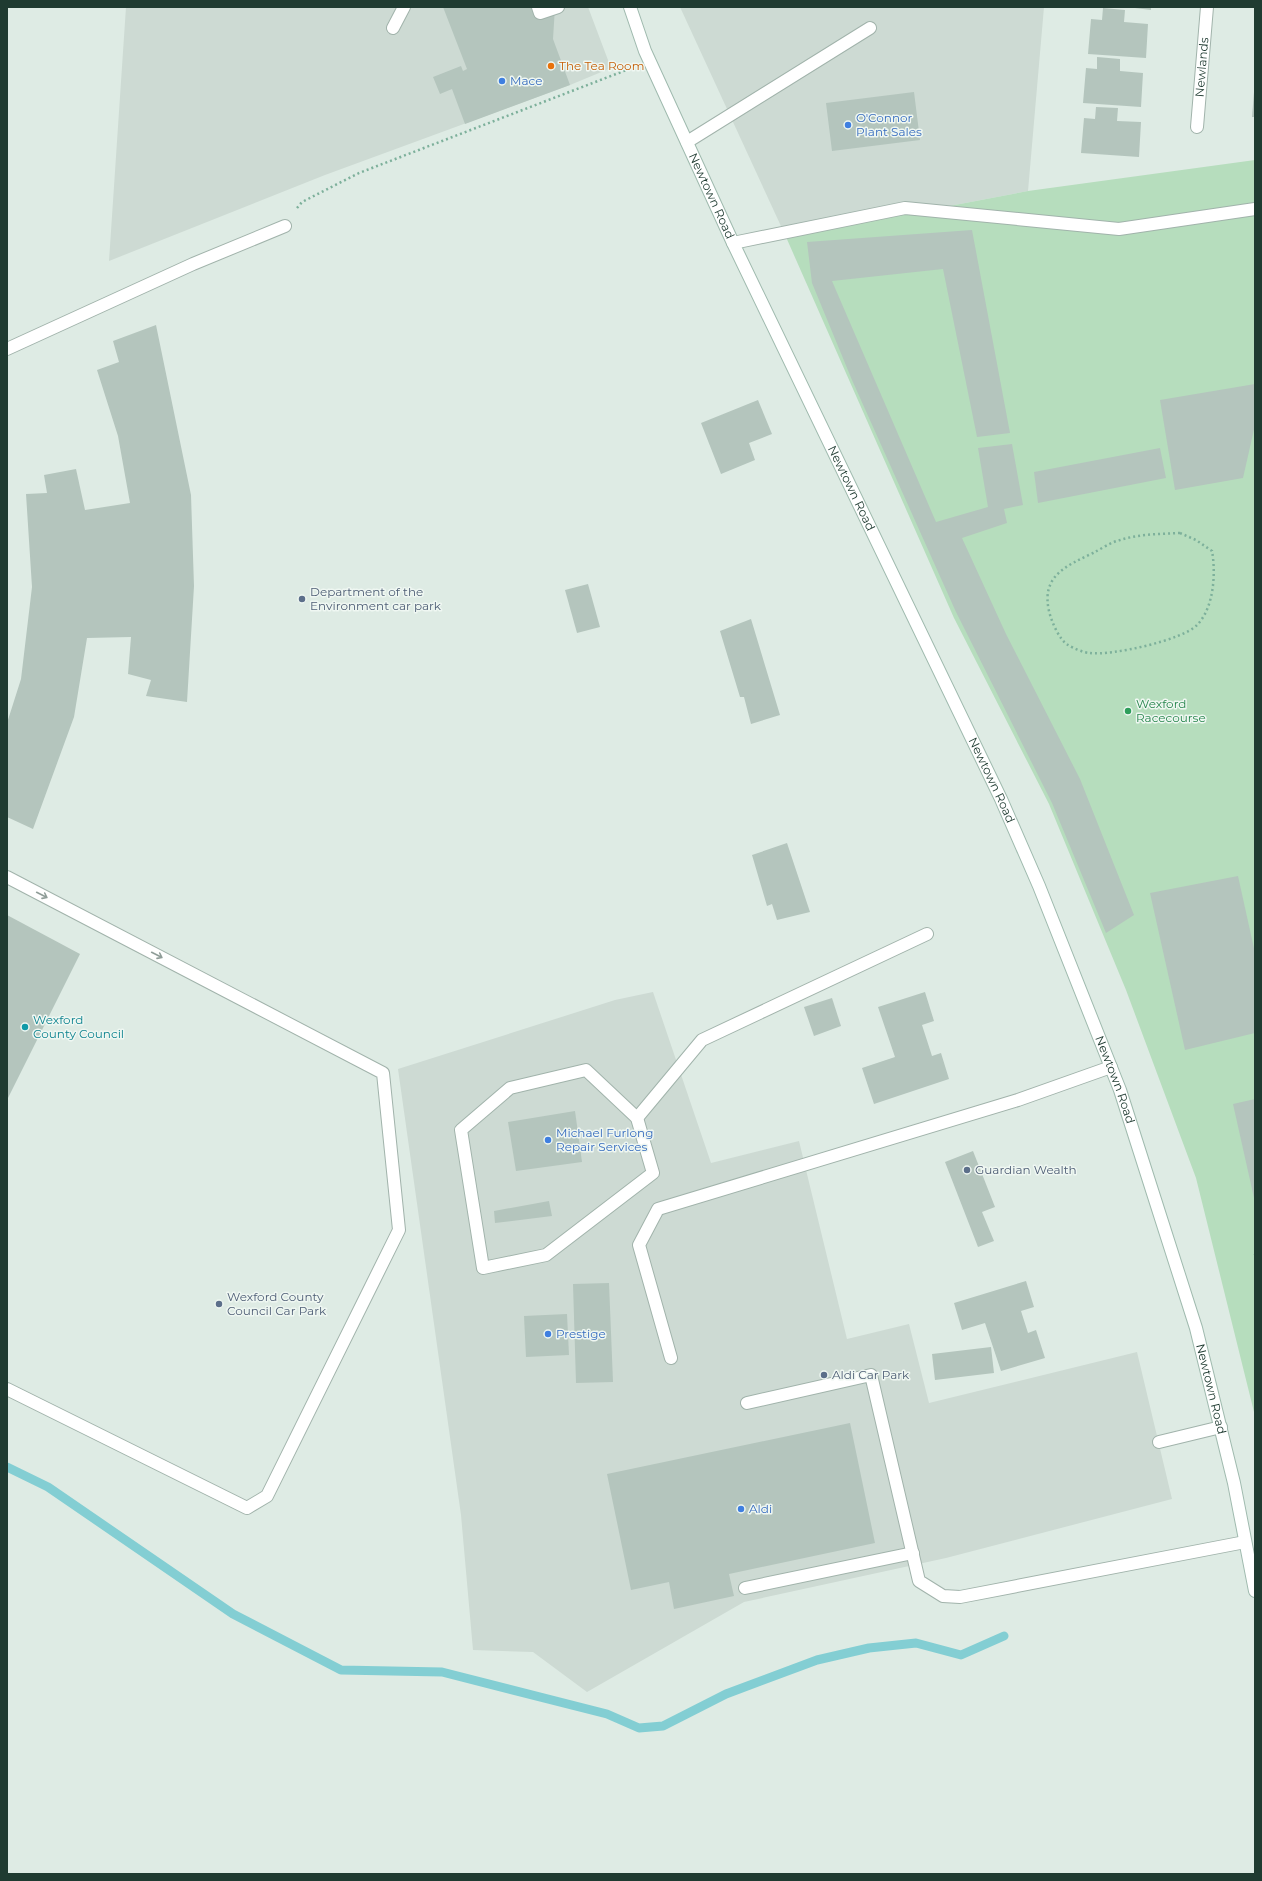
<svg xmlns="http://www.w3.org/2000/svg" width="1262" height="1881" font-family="Montserrat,sans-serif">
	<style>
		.built { fill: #cddad3 }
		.green { fill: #b6ddbd }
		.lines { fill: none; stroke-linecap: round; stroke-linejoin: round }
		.stream { stroke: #83ced3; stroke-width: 9 }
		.building { fill: #b4c5bd }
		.service-casing { stroke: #a1b3ab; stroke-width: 14 }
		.minor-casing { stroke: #a1b3ab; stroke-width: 14 }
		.secondary-casing { stroke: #9fbaae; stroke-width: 14 }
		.path { stroke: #7db09b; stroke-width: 2.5; stroke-dasharray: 2 3; stroke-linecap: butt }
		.service { stroke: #fff; stroke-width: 12 }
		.minor { stroke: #fff; stroke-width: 12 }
		.secondary { stroke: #fff; stroke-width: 12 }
		.oneway { stroke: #8f9d98 }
		.food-dot { fill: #e8710a; stroke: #eff7f2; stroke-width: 1.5 }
		.shop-dot { fill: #3f7fe0; stroke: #eff7f2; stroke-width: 1.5 }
		.service-dot { fill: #5c6f8a; stroke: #eff7f2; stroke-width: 1.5 }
		.leisure-dot { fill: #2e9e5b; stroke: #eff7f2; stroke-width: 1.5 }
		.culture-dot { fill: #0f9aa8; stroke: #eff7f2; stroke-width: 1.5 }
		.labels { text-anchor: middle; stroke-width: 3; stroke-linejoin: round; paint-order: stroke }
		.food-label { font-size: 12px; fill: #c56008; stroke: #eff7f2; text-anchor: start }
		.street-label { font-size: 12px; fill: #1f3b31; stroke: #eff7f2 }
		.shop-label { font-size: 12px; fill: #366cbe; stroke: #eff7f2; text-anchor: start }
		.service-label { font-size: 12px; fill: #4e5e75; stroke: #eff7f2; text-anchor: start }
		.leisure-label { font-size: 12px; fill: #27864d; stroke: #eff7f2; text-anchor: start }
		.culture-label { font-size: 12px; fill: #0d838f; stroke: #eff7f2; text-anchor: start }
	</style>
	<rect width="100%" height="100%" fill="#deebe4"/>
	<g class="built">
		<path d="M126,7H588L611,68L570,85L325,175L109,261Z"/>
		<path d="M680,7H1044L1028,191L786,237Z"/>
		<path d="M653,992L711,1163L799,1141L847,1339L909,1324L929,1403L1137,1352L1172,1499L946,1558L744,1602L587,1692L533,1652L473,1650L461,1515L398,1069L615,1000Z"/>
	</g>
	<path class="green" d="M1255,160V1416L1196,1178L1126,990L1049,804L954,618L786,237L1028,191Z"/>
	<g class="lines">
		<path class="stream" d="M7,1467L48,1487L233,1614L341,1670L442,1672L607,1714L639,1728L663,1726L726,1694L817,1660L869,1648L916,1643L961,1655L1004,1636"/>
	</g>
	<g class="building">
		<path d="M443,7H555L553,39L570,85L465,124L452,89L440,94L433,77L461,66L463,71L467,69Z"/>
		<path d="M1127,7H1151V10Z"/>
		<path d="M1103,8L1125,10L1124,22L1148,24L1146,58L1088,54L1091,19L1102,20Z"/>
		<path d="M1097,57L1120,59V71L1143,73L1141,107L1083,103L1086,68L1097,69Z"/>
		<path d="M914,92L920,140L832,151L826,103Z"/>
		<path d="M1254,92H1255V117H1252Z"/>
		<path d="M1096,107L1118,108L1117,121L1141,122L1139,157L1081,153L1084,118L1095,119Z"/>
		<path d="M972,230L1010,433L977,437L943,269L832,281L936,522L988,507L978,448L1012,444L1023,505L1004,509L1007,523L962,538L1006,634L1080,779L1134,915L1106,933L1052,803L956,612L852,380L812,283L807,242Z"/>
		<path d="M156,325L191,495L194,586L187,702L146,696L151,680L128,674L131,637L87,638L74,717L33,829L7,817V723L21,679L32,587L26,494L47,493L44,475L76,469L85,510L130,503L118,436L97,370L119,362L113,341Z"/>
		<path d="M1255,384V425L1243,478L1175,490L1160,400Z"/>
		<path d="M758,400L772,434L749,443L755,460L721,474L701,423Z"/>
		<path d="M1160,448L1166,478L1038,503L1034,472Z"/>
		<path d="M588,584L600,627L577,633L565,590Z"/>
		<path d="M751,619L780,715L751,724L744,697H740L720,631Z"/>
		<path d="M787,843L810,912L777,920L772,904L767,906L752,855Z"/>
		<path d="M1238,876L1255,953V1033L1185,1050L1150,893Z"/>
		<path d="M7,915L80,954L7,1100Z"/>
		<path d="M925,992L934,1021L922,1025L932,1056L941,1053L949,1079L874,1104L862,1068L895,1057L878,1007Z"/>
		<path d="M832,998L841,1026L814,1036L804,1007Z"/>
		<path d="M1255,1099V1198H1254L1233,1104Z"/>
		<path d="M575,1111L582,1162L516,1171L508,1122Z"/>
		<path d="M973,1151L995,1207L982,1212L994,1241L978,1247L945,1162Z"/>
		<path d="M549,1201L552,1216L495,1223L494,1211Z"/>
		<path d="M1026,1281L1034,1307L1021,1311L1028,1333L1036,1330L1045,1358L1001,1371L985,1323L962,1330L954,1303Z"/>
		<path d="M609,1283L613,1382L576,1383L573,1284Z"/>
		<path d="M567,1314L569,1355L526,1357L524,1316Z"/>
		<path d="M991,1347L994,1373L935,1380L932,1354Z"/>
		<path d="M850,1423L875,1543L729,1574L734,1596L674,1609L669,1582L631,1590L607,1474Z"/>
	</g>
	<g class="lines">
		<g class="service-casing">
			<g id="service">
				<path d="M538,7L540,13L558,7"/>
				<path d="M393,28L404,7"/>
				<path d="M687,142L870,28"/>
				<path d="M733,243L905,208L1119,229L1255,209"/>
				<path d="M7,349L193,264L285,226"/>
				<path d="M7,877L383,1073L399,1230L267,1496L247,1508L7,1389"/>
				<path d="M586,1070L637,1118L653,1173L546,1255L483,1268L461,1130L510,1088Z"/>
				<path d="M637,1118L702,1040L927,934"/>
				<path d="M671,1358L639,1245L658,1209L1018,1100L1111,1067"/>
				<path d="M747,1403L871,1375L919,1581L943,1596L960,1597L1245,1542"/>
				<path d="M1159,1442L1221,1427"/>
				<path d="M745,1588L913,1553"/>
			</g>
		</g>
		<g class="minor-casing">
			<g id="minor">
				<path id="s1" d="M1197,127L1207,7"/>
			</g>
		</g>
		<g class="secondary-casing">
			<g id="secondary">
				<path id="s2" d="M630,7L645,51L733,243L1001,799L1039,886L1120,1090L1196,1328L1234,1483L1255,1591"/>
			</g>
		</g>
		<g class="path">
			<path d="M297,208L302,202L359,173L629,69"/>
			<path d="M1180,533L1196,540L1212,551C1216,573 1214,608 1197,625C1183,640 1111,656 1090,653C1084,653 1073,648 1068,645C1059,640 1051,620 1049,611C1041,576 1066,566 1093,553C1101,549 1111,542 1120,540C1139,534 1160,534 1180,533Z"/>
			<path d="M1255,1254V1255"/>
		</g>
		<use href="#service" class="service"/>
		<use href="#minor" class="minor"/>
		<use href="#secondary" class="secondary"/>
	</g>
	<defs><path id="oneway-shaft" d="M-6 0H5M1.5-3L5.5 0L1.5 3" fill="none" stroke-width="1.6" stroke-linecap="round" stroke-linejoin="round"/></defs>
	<g class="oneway">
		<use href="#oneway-shaft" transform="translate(42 895) rotate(27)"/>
		<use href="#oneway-shaft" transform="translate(157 955) rotate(27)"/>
	</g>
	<circle class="food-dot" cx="551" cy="66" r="4"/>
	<g class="shop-dot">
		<circle cx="502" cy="81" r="4"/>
		<circle cx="848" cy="125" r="4"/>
		<circle cx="548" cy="1140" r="4"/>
		<circle cx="548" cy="1334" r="4"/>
		<circle cx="741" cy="1509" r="4"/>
	</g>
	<g class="service-dot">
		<circle cx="302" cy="599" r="4"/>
		<circle cx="967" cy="1170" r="4"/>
		<circle cx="219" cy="1304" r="4"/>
		<circle cx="824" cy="1375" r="4"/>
	</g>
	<circle class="leisure-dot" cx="1128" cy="711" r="4"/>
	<circle class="culture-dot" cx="25" cy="1027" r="4"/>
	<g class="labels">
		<g class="food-label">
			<text x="559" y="70">The Tea Room</text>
		</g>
		<g class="street-label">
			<text dy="4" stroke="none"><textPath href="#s1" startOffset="60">Newlands</textPath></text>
			<text dy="4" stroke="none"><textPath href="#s2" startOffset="206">Newtown Road</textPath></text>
			<text dy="4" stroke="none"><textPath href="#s2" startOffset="530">Newtown Road</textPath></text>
			<text dy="4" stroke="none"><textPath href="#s2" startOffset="854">Newtown Road</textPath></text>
			<text dy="4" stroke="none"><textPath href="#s2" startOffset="1178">Newtown Road</textPath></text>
			<text dy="4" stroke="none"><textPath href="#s2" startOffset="1502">Newtown Road</textPath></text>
		</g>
		<g class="shop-label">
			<text x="510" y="85">Mace</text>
			<text x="856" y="122">O'Connor<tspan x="856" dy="14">Plant Sales</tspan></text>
			<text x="556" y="1137">Michael Furlong<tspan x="556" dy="14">Repair Services</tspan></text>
			<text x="556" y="1338">Prestige</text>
			<text x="749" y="1513">Aldi</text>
		</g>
		<g class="service-label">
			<text x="310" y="596">Department of the<tspan x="310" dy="14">Environment car park</tspan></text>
			<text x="975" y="1174">Guardian Wealth</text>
			<text x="227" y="1301">Wexford County<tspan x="227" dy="14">Council Car Park</tspan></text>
			<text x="832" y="1379">Aldi Car Park</text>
		</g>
		<g class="leisure-label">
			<text x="1136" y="708">Wexford<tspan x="1136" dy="14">Racecourse</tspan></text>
		</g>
		<g class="culture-label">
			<text x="33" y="1024">Wexford<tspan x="33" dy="14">County Council</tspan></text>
		</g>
	</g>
	<rect width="1262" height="1881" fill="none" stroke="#1f3b31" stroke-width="16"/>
</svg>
